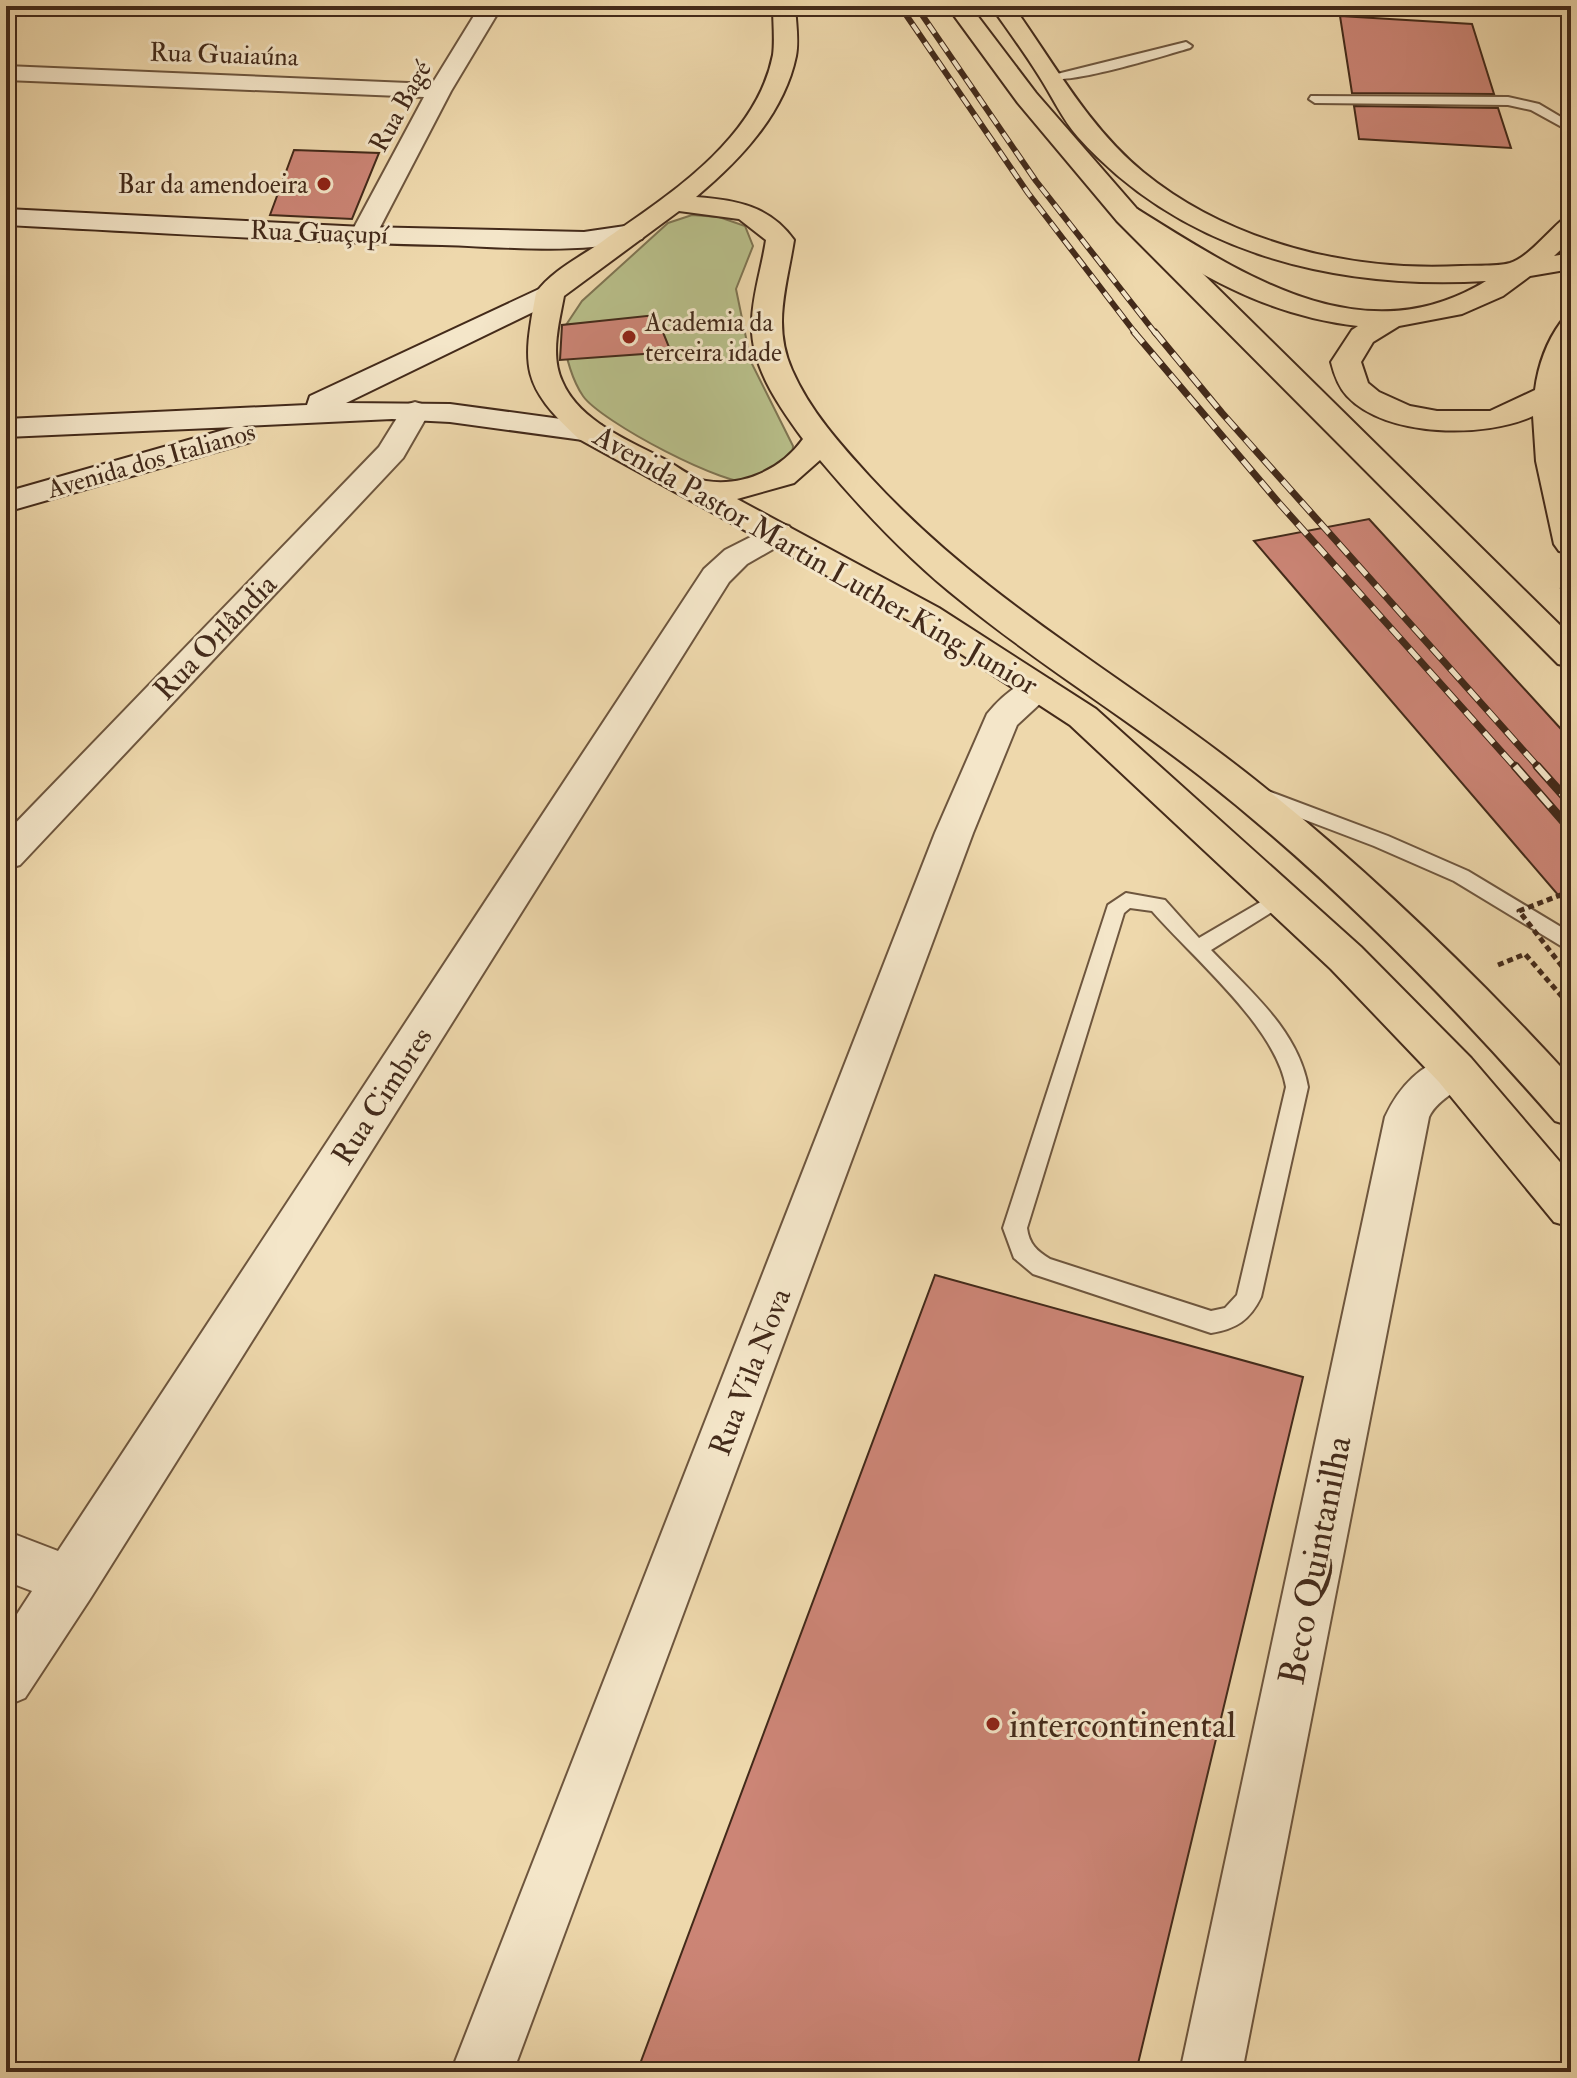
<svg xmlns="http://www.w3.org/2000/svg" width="1577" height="2078" font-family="'IM FELL Double Pica',serif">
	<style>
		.green { fill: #b8bf8a; stroke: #7e7452; stroke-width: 2 }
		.building { fill: #cc8576; stroke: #432a1a; stroke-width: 2 }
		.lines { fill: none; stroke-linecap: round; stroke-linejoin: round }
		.lane-casing { stroke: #6e563e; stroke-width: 4 }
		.street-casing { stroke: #6e563e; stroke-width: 4 }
		.secondary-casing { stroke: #432a1a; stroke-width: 4 }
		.primary-casing { stroke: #432a1a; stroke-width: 4 }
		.highway-casing { stroke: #432a1a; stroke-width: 4 }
		.path-far2 { stroke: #432a1a; stroke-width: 3; stroke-dasharray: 4 2; stroke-linecap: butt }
		.path-far1 { stroke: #432a1a; stroke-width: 4; stroke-dasharray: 5 3; stroke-linecap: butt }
		.path { stroke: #432a1a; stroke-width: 5; stroke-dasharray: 6 4; stroke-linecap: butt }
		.lane { fill: #f4e6c9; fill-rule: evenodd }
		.street { fill: #f4e6c9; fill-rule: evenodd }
		.secondary { fill: #f4e6c9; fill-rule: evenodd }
		.primary { fill: #eed8ac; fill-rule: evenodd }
		.highway { fill: #eed8ac; fill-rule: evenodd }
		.rail-far2-casing { stroke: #432a1a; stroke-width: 6 }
		.rail-far1-casing { stroke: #432a1a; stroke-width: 7 }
		.rail-casing { stroke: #432a1a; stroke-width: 9 }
		.rail-far2 { stroke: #f4e6c9; stroke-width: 4; stroke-dasharray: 11; stroke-linecap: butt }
		.rail-far1 { stroke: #f4e6c9; stroke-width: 5; stroke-dasharray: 14; stroke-linecap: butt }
		.rail { stroke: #f4e6c9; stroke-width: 6; stroke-dasharray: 18; stroke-linecap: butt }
		.path-bridge { stroke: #432a1a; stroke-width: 5; stroke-dasharray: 6 4; stroke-linecap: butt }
		.poi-dot { fill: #8f2418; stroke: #f4e6c9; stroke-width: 3 }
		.labels { text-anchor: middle; stroke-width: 6; stroke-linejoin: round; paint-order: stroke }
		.far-street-label { font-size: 26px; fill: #432a1a; stroke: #f4e6c9 }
		.far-poi-label { font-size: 26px; fill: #432a1a; stroke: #f4e6c9; text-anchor: end }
		.street-label { font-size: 30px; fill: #432a1a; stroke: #f4e6c9 }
		.near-street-label { font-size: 36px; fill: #432a1a; stroke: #f4e6c9 }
		.near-poi-label { font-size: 36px; fill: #432a1a; stroke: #f4e6c9; text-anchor: start }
	</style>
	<rect width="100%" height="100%" fill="#eed8ac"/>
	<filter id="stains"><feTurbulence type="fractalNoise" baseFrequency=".0025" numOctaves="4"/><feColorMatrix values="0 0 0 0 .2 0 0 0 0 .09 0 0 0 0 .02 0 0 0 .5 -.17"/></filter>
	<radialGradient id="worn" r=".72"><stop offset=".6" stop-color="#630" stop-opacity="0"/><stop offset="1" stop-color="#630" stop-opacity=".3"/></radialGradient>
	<path class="green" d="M692,215L719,217L745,226L753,246L736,289L751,362L793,446L791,467C781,472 768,481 757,483C727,489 600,421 583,396C570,377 565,353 562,331L582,301L668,223Z"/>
	<g class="building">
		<path d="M1340,16L1472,24L1494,94L1352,93Z"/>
		<path d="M1354,106L1498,108L1511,148L1359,139Z"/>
		<path d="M294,150L379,153L352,219L270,215Z"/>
		<path d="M656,315L671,352L560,360L562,325Z"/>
		<path d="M1369,519L1571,740V910L1254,541Z"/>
		<path d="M935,1275L1303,1377L1136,2072H637Z"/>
	</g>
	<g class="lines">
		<g class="lane-casing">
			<g id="lane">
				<path d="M1186,42L1192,46L1190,48C1166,55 1061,88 1045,77Z"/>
				<path d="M1311,96L1508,97L1539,104L1571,123V132L1531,110L1508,105L1315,103L1309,99Z"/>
				<path d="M1260,788L1388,836L1468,871L1571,933V952L1454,881L1374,846L1253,800L1250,795Z"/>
				<path d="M1281,890L1291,897L1288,902L1211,950C1249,990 1298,1030 1308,1087L1261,1297C1250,1320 1236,1329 1211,1333L1033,1274L1014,1258L1003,1228L1108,905L1126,893L1165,900L1199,938ZM1130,908L1152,911C1193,958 1276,1027 1286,1087L1237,1295L1225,1308L1211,1311L1050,1259C1037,1251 1029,1244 1027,1228L1124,913Z"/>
			</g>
		</g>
		<g class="street-casing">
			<g id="street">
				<path d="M480,6H502L451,91L376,235L363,243L350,235L424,97L6,80V66L432,84Z"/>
				<path d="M415,402L425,405L430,411L403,458L20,865L6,869V833L379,447L405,405Z"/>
				<path d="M778,523L789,526L794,533L789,540L747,564L729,582L90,1599L25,1698L6,1706V1631L32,1591L6,1581V1531L58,1551L704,569L725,550Z"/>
				<path d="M1039,677L1051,680L1057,688L1017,725L973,833L513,2072H451L935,833L987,714C1001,697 1018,682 1039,677Z"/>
				<path d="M1455,1054L1470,1058L1476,1070C1465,1090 1438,1097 1429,1117L1242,2072H1180L1385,1117C1400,1085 1420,1065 1455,1054Z"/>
			</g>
		</g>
		<g class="secondary-casing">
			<g id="secondary">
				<path d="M6,209L363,227L584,232L632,225L642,227L646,233L642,239C577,255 508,247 442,245C297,242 151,232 6,225Z"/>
				<path d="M550,284L560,287L564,293L560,299L346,403L450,404L590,423L601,425L606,432L601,439L590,441L450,422L392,419L242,426L250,428L255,435L250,442L6,512V492L234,427L6,437V419L307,405L310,396Z"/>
			</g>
		</g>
		<g class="primary-casing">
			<g id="primary">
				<path d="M773,6H795C796,22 799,41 796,56C784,114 740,160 696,197C736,200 770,206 794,240C787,285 772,326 792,370C810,411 840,444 870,477C986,603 1123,675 1254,779C1368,870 1473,971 1571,1078V1126L1555,1121C1446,996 1330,878 1200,776C1122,715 1037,663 961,601C909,560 863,511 820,460L794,483L737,499L939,608L1096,709L1361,947L1471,1058L1571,1175V1227L1554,1222L1439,1082L1331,969L1070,725L915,624L579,439C521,385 522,368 536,293C551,271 582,256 603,241C669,195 756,140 773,55C775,40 773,22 773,6ZM679,211L739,219L766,240C762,267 753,293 752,320C749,364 778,405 803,439C782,469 743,487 706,481C694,479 679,468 668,461C632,442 579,422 562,381C550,355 559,323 564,296Z"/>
				<path d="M947,6H970L1036,93L1137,209L1571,636V667L1558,664L1117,221L1018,103Z"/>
			</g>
		</g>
		<g class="highway-casing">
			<g id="highway">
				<path d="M991,6H1013C1054,63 1088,127 1143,172C1230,243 1351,272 1461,266C1477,265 1495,267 1510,263C1527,258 1547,233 1561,221L1571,219V240L1554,256L1571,253V269L1530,276L1503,296L1462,314L1399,326L1373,342L1361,362L1368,383L1379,392L1410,406L1437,411H1490L1535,390C1538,366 1547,341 1561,322L1571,319V364L1564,408L1571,478V554L1559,551L1554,544L1536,461L1533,416C1485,438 1386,438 1347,396C1338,386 1334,374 1331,362L1352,330L1358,326C1280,317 1218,286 1153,244C1141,235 1122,228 1114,215L1117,209H1137C1242,274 1362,357 1486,281C1335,290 1182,253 1078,137C1062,119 1052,96 1039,76C1024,52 1007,29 991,6Z"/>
				<path d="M1512,6H1571V15L1523,13Z"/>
			</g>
		</g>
		<path class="path-far2" d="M1048,14L1066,13L1061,6"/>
		<path class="path-far1" d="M1560,587L1571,588"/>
		<path class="path" d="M1498,965L1525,954L1571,1007"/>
		<use href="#lane" class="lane"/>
		<use href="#street" class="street"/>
		<use href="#secondary" class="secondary"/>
		<use href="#primary" class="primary"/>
		<use href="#highway" class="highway"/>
		<g class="rail-far2-casing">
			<g id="rail-far2">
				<path d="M900,6L1028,193L1136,334"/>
				<path d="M916,6L1036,181L1156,334"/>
			</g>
		</g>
		<g class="rail-far1-casing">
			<g id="rail-far1">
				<path d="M1134,332L1279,503L1516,768"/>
				<path d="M1155,332L1222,413L1539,768"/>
			</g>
		</g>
		<g class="rail-casing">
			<g id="rail">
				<path d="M1515,766L1571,830"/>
				<path d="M1537,766L1571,804"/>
			</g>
		</g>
		<use href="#rail-far2" class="rail-far2"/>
		<use href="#rail-far1" class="rail-far1"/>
		<use href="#rail" class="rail"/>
		<path class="path-bridge" d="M1571,891L1519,911L1571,978"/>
	</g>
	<g class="poi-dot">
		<circle cx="324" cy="184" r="8"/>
		<circle cx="629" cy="337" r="8"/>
		<circle cx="993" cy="1724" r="8"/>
	</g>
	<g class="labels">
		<g class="far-street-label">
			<text transform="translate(224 54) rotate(2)" y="9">Rua Guaiaúna</text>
			<text transform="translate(400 106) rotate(-61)" y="9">Rua Bagé</text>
			<text transform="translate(319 232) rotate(2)" y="9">Rua Guaçupí</text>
			<text transform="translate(151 460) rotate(-16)" y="9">Avenida dos Italianos</text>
		</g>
		<g class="far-poi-label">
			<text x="308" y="193">Bar da amendoeira</text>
			<text x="645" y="331" text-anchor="start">Academia da<tspan x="645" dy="30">terceira idade</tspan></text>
		</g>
		<g class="street-label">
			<text transform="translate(816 560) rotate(30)" y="10">Avenida Pastor Martin Luther King Junior</text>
			<text transform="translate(215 637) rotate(-46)" y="10">Rua Orlândia</text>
			<text transform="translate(382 1096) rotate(-57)" y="10">Rua Cimbres</text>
			<text transform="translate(750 1372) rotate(-69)" y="10">Rua Vila Nova</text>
		</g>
		<g class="near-street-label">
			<text transform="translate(1314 1560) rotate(-79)" y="13">Beco Quintanilha</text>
		</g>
		<g class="near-poi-label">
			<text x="1009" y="1737">intercontinental</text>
		</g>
	</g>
	<rect width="1577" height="2078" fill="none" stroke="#eed8ac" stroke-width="32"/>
	<rect x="8" y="8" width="1561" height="2062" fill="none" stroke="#432a1a" stroke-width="4"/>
	<rect x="16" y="16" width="1545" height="2046" fill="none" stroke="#432a1a" stroke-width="2"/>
	<rect width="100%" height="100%" filter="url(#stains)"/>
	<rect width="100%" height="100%" fill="url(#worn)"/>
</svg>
